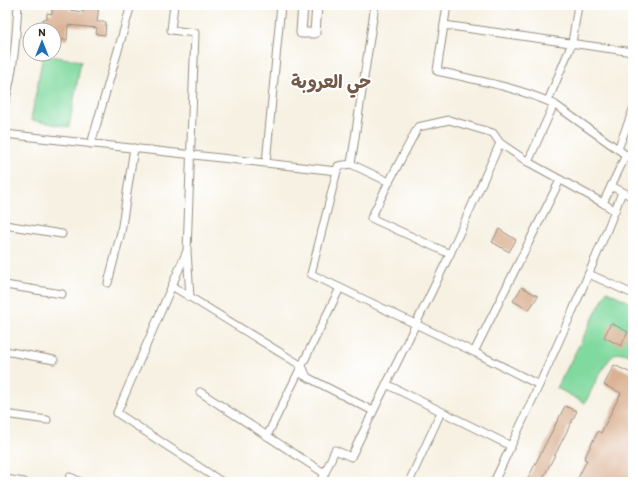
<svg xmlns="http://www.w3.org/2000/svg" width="638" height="487" font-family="Itim,'Playpen Sans Arabic',sans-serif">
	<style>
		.green { fill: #80d99f; stroke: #5e825e }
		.building { fill: #dab193 }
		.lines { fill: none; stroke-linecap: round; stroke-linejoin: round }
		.street-casing { stroke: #988e80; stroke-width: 9 }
		.secondary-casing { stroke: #988e80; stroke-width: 11 }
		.street { stroke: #fff; stroke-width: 7 }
		.secondary { stroke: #fff; stroke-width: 9 }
		.labels { text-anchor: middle; stroke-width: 4; stroke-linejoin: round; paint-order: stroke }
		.district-label { font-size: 18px; font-weight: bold; fill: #735947; stroke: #fff }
	</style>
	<rect width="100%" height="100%" fill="#fff"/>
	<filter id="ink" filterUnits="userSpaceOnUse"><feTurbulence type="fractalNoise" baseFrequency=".025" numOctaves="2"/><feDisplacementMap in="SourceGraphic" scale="8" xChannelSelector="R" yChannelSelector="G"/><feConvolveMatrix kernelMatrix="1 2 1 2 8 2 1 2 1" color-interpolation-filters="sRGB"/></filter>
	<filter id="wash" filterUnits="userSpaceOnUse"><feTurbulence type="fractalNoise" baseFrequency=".012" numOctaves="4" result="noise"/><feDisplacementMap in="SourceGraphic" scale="16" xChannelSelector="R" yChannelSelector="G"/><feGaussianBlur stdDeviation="0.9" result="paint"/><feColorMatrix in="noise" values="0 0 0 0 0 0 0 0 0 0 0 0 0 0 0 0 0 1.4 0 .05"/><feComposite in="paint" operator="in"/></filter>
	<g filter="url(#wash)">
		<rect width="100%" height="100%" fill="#f6f1e2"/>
		<g class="green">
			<path d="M43,55L81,61L69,127L31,120Z"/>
			<path d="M607,291L633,304V357C628,354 623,352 618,353C606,356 591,392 585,403L557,388Z"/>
		</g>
		<g id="blocks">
			<g class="building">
				<path d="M52,5H69V10L83,12L84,5H99L97,22H106L105,35L96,34L97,28L68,25L67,40L54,39V30H50V26H42L43,19H47V13L52,14Z"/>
				<path d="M499,229L516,240L509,252L492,242Z"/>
				<path d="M522,287L538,296L529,310L513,301Z"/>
				<path d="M611,323L628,332L621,346L604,337Z"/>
				<path d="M614,365L633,374V482H624L619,480L618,482H606L602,480L600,482H576L587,460L584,459L598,431L601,433L621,393L604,385Z"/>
				<path d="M565,406L577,411L559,447L541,482H526Z"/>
			</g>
		</g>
	</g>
	<g filter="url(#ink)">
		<use href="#blocks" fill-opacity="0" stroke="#988e80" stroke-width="1"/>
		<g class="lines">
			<g class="street-casing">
				<g id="street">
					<path d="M174,5L171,30L195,33L187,251L190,297"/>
					<path d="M447,5L437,71C476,80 517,87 554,104L626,155L633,158"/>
					<path d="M444,25L633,52"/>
					<path d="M548,101L572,43L578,5"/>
					<path d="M5,102C14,70 16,37 18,5"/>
					<path d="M5,134L337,171"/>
					<path d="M91,144L131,5"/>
					<path d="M618,149L633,110"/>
					<path d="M528,162L554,104"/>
					<path d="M266,163L281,5"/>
					<path d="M351,164L375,5"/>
					<path d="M389,182L351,164L338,166L337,171L311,274L474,352L539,385"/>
					<path d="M611,186L633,197"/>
					<path d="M603,203L626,155"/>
					<path d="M5,225L62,234"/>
					<path d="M186,253L117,413L222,482"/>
					<path d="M450,254L371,218L389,182L418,127L449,120L493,133L500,143L528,162L603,203L615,211"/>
					<path d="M589,274L633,294"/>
					<path d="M108,283L121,232L134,148"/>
					<path d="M5,285L62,294"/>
					<path d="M172,286L302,366L307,377"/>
					<path d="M5,351L54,360"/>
					<path d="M474,352L560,180"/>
					<path d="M303,375L373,411"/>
					<path d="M386,384L511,446"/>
					<path d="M200,392L324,473"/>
					<path d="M5,414L47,420"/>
					<path d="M267,436L340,288"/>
					<path d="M5,479L24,482"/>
					<path d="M69,482L70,477L81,482"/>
					<path d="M321,482L335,450L351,457L450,254L500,143"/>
					<path d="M409,482L441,412"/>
					<path d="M494,482C521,425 547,368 573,310C590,271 607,232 622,192"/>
				</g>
			</g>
			<g class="secondary-casing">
				<path id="secondary" d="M303,5L301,33H315L317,5"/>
			</g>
			<use href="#street" class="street"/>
			<use href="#secondary" class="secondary"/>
		</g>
	</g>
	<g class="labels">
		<g class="district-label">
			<text x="331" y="88">حي العروبة</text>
		</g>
	</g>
	<rect width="638" height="487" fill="none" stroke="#fff" stroke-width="20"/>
	<g transform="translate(42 42)"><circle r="19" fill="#ffffff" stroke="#b1aaa5"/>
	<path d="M0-3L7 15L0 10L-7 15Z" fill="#1f6fb2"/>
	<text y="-6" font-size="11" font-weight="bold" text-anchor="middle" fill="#3b2a1e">N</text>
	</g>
</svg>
